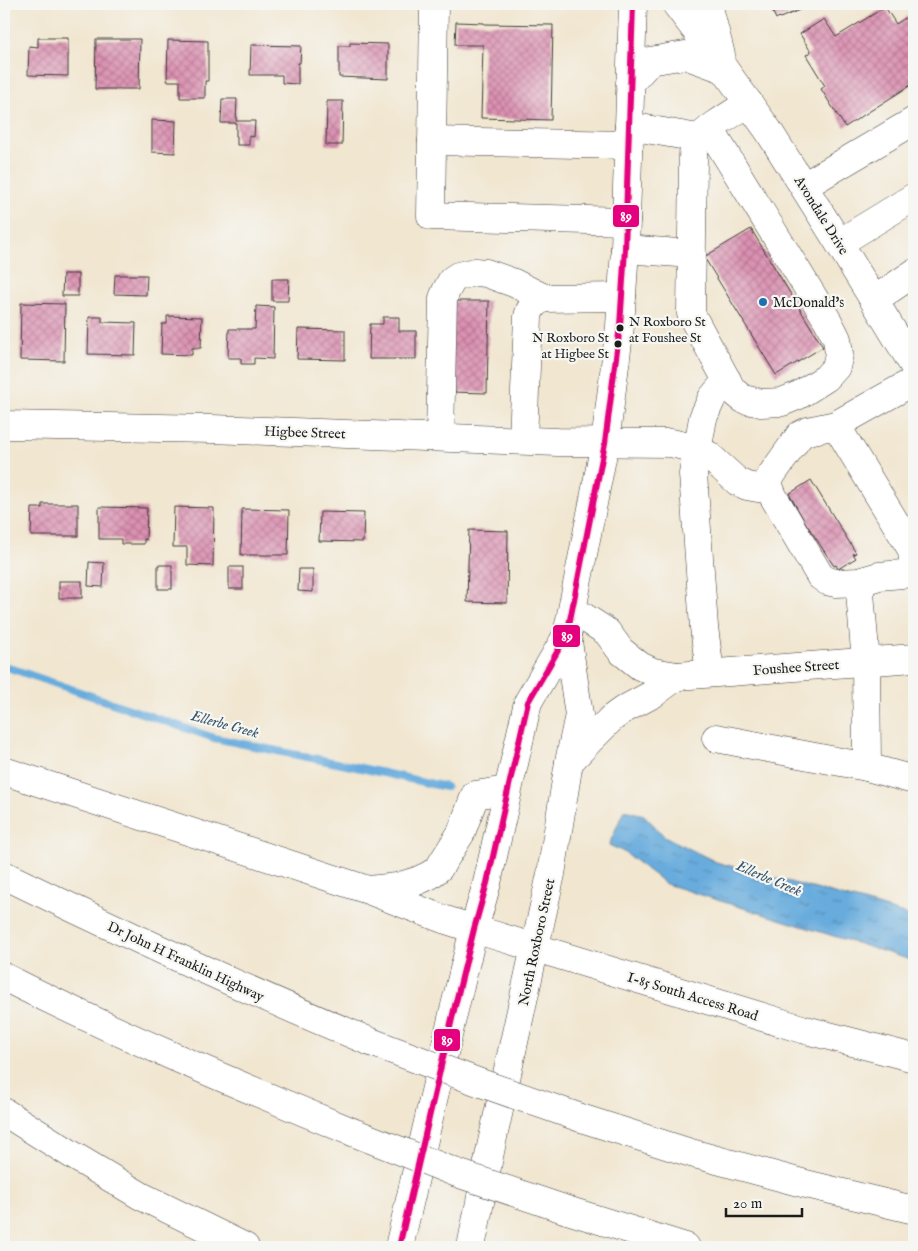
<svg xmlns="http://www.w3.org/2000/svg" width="918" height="1251" font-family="'IM FELL English',serif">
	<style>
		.water { fill: url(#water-ripples); stroke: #42647c }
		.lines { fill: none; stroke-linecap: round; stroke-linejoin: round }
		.stream { stroke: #68acdd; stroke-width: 8 }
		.building { fill: url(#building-cross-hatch) }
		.minor-casing { stroke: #3c3a37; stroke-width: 29 }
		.major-casing { stroke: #3c3a37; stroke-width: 29 }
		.highway-casing { stroke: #3c3a37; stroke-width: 29 }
		.minor { stroke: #fff; stroke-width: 28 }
		.major { stroke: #fff; stroke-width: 28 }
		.highway { stroke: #fff; stroke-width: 28 }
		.highway-bridge-casing { stroke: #3c3a37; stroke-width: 29; stroke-linecap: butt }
		.highway-bridge { stroke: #fff; stroke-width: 28 }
		.bus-1-casing { stroke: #f6f6f2; stroke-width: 10 }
		.bus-1 { stroke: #e5007d; stroke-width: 6 }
		.poi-dot { fill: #1f6fb2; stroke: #f6f6f2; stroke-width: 2 }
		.bus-dot { fill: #1c1c1c; stroke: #f6f6f2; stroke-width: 2 }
		.labels { text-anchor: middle; stroke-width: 4.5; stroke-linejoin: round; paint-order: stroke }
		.bus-label { font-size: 13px; fill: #1c1c1c; stroke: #f6f6f2; text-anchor: start }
		.street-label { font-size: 14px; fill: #1c1c1c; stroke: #f6f6f2 }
		.poi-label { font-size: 14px; fill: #1c1c1c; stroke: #f6f6f2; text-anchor: start }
		.water-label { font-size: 15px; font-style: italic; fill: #3a5669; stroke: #f6f6f2 }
		.line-badge { stroke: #f6f6f2; stroke-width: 2 }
		.badge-label { font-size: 14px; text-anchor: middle; font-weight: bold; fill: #fff }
	</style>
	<defs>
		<pattern id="water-ripples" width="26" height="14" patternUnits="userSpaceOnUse" patternTransform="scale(1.25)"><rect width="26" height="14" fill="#68acdd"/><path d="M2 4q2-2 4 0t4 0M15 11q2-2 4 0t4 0" fill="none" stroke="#558bb2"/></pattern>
		<pattern id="building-cross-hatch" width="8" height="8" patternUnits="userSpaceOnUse" patternTransform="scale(1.25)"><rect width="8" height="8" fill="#dc91b2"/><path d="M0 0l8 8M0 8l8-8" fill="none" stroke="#b27690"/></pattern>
	</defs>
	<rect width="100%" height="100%" fill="#f6f6f2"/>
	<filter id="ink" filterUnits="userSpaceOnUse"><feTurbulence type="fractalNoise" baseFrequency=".02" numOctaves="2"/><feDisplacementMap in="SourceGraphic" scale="10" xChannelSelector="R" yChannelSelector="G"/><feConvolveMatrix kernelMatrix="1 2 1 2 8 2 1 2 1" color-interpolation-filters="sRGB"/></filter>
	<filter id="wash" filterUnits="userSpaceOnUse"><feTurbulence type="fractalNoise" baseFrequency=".0096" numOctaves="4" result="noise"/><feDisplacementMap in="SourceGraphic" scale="20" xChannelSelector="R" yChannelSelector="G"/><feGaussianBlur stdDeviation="1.12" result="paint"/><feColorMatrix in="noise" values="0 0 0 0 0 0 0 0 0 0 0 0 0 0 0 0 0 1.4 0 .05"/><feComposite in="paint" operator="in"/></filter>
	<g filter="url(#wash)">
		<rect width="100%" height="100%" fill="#f1e6d0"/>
		<path class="water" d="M624,810L644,815L664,836L716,862L871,904L914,917V961L666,884L624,852L609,845Z"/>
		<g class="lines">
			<path class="stream" d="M4,666L214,738L361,768L446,787"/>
		</g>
		<g id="blocks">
			<g class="building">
				<path d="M769,4H814L780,18L779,17L776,19Z"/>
				<path d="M885,7L896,24L908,16L914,27V83L845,127L821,89L825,86L806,55L811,52L800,34L824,19L836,37Z"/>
				<path d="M456,22L484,23V24L553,25L551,120L481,118L483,45H455Z"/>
				<path d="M38,38H68V76L28,75L29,46L38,47Z"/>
				<path d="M96,39H140L139,89H95Z"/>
				<path d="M168,40L208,41V81H205V98H180V81H167Z"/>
				<path d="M350,43L388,44V79L339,77V46H350Z"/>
				<path d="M251,45L301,46L300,63H298V84L282,83V75H250Z"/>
				<path d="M222,99H237L236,121H255L254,137L249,136V145H237V136H236V123H221Z"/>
				<path d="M327,101H343L342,145H326Z"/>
				<path d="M152,120L176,121L175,153L152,152Z"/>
				<path d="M751,229L823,347L776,375L704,257Z"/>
				<path d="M63,274H78V296H62Z"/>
				<path d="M115,275H147L146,295L114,294Z"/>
				<path d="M272,279H289L288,301H272Z"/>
				<path d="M452,301H489L487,393L450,392Z"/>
				<path d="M21,303L65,304L64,361L20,360Z"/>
				<path d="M256,306L274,307L273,359L254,358V364H241V358H228L229,329H255Z"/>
				<path d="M167,316L202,317L201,348H192V355L161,354L162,324H167Z"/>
				<path d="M89,317H102V322L136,323L135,355L88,354Z"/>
				<path d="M383,317H399V331H416V359H369L370,324H383Z"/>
				<path d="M298,329L345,330V360L297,359Z"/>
				<path d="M811,480L856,553L853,554L856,558L838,569L836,565L834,566L805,522L789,494Z"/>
				<path d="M4,503H6L5,530H4Z"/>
				<path d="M42,504H78V536H31L32,508H42Z"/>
				<path d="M99,507L147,508L146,540L144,539V544H121V539H99Z"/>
				<path d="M174,507L214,508L213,566L187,565V547H173Z"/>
				<path d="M242,509L289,510L288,555H241Z"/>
				<path d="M320,512L364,513L363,542L319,541Z"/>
				<path d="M469,530L508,531L507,603L467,602Z"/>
				<path d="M89,562L104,563L103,587L88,586Z"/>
				<rect x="158" y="565" width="14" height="24"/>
				<rect x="229" y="567" width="14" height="22"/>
				<path d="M299,569H313V592L298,591Z"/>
				<rect x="59" y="581" width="23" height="17"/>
			</g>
		</g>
	</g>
	<g filter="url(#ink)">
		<use href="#blocks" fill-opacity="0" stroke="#3c3a37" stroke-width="1"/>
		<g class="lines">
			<g class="minor-casing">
				<g id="minor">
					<path d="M434,4L431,216L626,221"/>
					<path d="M629,126L698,138"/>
					<path d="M710,129L828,321L837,339L839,354L836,367L826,378L799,395L782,402L761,403L743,399L732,390L691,314L693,159C693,155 693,148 695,144C699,133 738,110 749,103"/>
					<path d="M432,141L629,145"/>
					<path d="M804,186L914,121"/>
					<path d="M839,243L914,197"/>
					<path d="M625,249L692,254"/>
					<path d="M874,300L914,273"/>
					<path d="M4,425L212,429L558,442L671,443L697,449L708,455L738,482L747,486L758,488L769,486"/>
					<path d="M836,425L912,550L914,573L879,576L859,582L836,583L827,581L820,576L773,496L769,486L770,477L800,435L808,431L836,425L914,381"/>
					<path d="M440,437L443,298L446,291L452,280L458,276L475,272L486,273L514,283L544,298L622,297"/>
					<path d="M523,440L528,317C530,307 534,303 544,298"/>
					<path d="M573,610L607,632L621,651L640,666L653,672L677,676L914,658"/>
					<path d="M710,673L704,627L693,474L703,418L712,398L727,380"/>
					<path d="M716,738L867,767L866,662L859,582"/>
					<path d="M569,762L592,738L612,718L623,710L653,694L677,676"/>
					<path d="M867,767L914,780"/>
				</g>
			</g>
			<g class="major-casing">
				<g id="major">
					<path d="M676,4L704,41L768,130L839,243L914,366"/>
					<path d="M708,4L721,55"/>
					<path d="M630,83L650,61L685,55L724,69"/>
					<path d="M474,929L802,1029L914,1058"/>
					<path d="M399,1247L454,1010L474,929L487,883L528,702L567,635L605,443L620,326L625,249L633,4"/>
					<path d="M471,1247L492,1142L551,874L569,762L579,715L567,635"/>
				</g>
			</g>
			<g class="highway-casing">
				<g id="highway">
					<path d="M4,771L368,890L443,919L474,929"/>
					<path d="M4,875C125,934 247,991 371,1042"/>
					<path d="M369,890L397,887L417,881L430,875L439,868L461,833L475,795L507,790"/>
					<path d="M4,977C117,1034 233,1083 350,1131"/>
					<path d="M4,1112L79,1159L141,1196L245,1247"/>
					<path d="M581,1118L691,1153L802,1183L914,1210"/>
					<path d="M567,1210L686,1247"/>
				</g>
			</g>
			<use href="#minor" class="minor"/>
			<use href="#major" class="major"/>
			<use href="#highway" class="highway"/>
			<g class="highway-bridge-casing">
				<g id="highway-bridge">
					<path d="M371,1042L478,1082L581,1118"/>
					<path d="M350,1131L457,1173L567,1210"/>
				</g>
			</g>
			<use href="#highway-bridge" class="highway-bridge"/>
			<g class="bus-1-casing">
				<path id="bus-1" d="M399,1247L454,1010L474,929L487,883L528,702L567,635L605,443L620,326L625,249L633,4"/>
			</g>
			<use href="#bus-1" class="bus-1"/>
		</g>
	</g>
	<circle class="poi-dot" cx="763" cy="302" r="5"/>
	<g class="bus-dot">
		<circle cx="620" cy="328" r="4.5"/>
		<circle cx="618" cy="344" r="4.5"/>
	</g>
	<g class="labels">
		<g class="bus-label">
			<text x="629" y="326">N Roxboro St<tspan x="629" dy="16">at Foushee St</tspan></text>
			<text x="609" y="342" text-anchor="end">N Roxboro St<tspan x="609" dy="16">at Higbee St</tspan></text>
		</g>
		<g class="street-label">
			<text transform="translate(822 215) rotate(58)" y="5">Avondale Drive</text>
			<text transform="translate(305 432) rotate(2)" y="5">Higbee Street</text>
			<text transform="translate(796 667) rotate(-4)" y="5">Foushee Street</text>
			<text transform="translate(536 942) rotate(-78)" y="5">North Roxboro Street</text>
			<text transform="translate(186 961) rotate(25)" y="5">Dr John H Franklin Highway</text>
			<text transform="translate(693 996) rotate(17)" y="5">I-85 South Access Road</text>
		</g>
		<g class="poi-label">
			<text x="773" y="307">McDonald's</text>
		</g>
		<g class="water-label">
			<text transform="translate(225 724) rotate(15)" y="5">Ellerbe Creek</text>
			<text transform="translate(769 878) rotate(23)" y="5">Ellerbe Creek</text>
		</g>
	</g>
	<g class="line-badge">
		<rect x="612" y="204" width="28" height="24" rx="5" fill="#e5007d"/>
		<rect x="552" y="624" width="29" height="24" rx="5" fill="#e5007d"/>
		<rect x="433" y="1028" width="28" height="24" rx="5" fill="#e5007d"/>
	</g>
	<g class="badge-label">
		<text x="626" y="221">89</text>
		<text x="567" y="641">89</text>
		<text x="447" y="1045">89</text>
	</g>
	<rect width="918" height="1251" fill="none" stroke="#f6f6f2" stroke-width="20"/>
	<path d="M726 1208v8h76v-8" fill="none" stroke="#1c1c1c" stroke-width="2.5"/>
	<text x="733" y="1208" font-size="15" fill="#1c1c1c" stroke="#f6f6f2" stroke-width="4" paint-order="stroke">20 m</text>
</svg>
